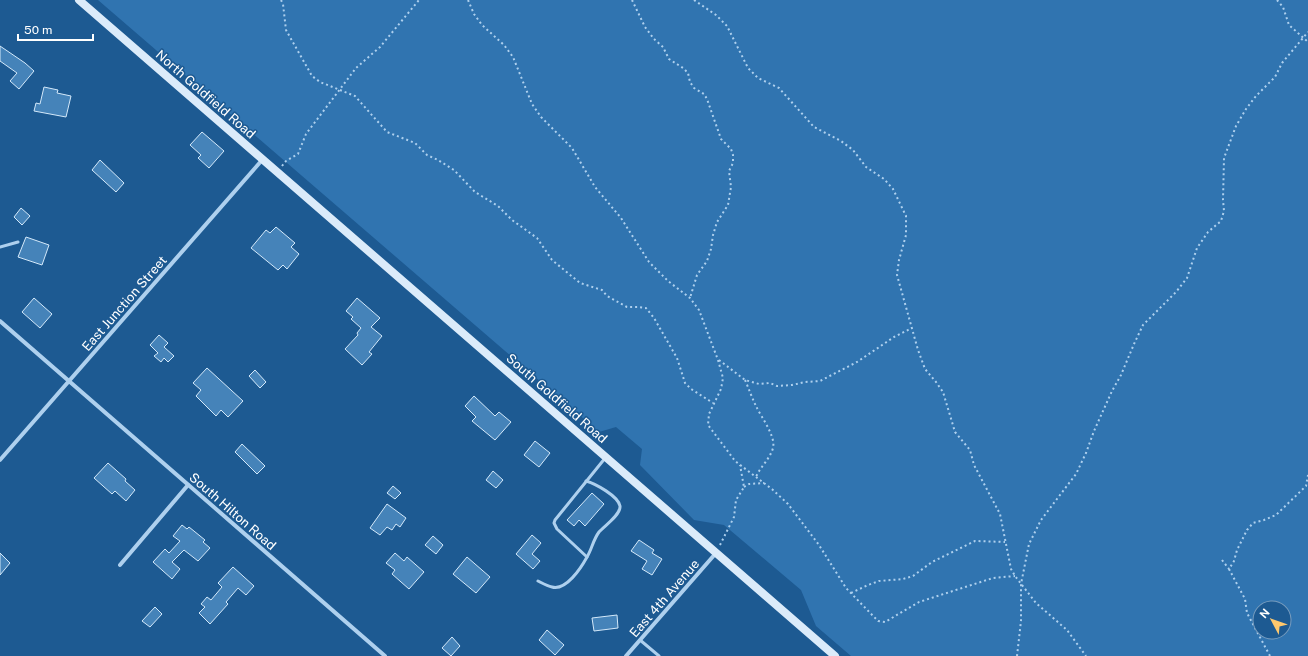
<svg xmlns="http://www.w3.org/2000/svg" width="1308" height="656" font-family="'Public Sans',sans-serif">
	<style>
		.green { fill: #3074b0; fill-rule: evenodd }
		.building { fill: #4583b9; stroke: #d4e9fa }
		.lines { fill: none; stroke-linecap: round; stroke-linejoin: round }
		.path { stroke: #aed0ee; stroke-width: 2; stroke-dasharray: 2 3; stroke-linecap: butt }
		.service { stroke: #aed0ee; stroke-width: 3 }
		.minor { stroke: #aed0ee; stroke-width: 4 }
		.secondary { stroke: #dbebfa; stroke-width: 8 }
		.labels { text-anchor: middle; stroke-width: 3; stroke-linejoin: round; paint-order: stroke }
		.street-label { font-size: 13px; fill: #fff; stroke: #1d5a92 }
	</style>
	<rect width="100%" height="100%" fill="#1d5a92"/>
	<path class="green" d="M98,0H1308V656H851L816,626L801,590L724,525L694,520L640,465L642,449L616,427L599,432ZM1260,608H1284V632H1260Z"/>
	<g class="building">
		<path d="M0,46L25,63L34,71L19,89L10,81L17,73L0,61Z"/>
		<path d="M44,87L58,90L57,93L71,96L66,117L34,111L36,103L40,104Z"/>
		<path d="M202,132L224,151L209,168L198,158L201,155L190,145Z"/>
		<path d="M100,160L124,183L116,192L92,170Z"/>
		<path d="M21,208L30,216L22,225L14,217Z"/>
		<path d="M276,227L295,243L291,247L299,254L287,269L283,265L278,270L251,248L266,230L270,233Z"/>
		<path d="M26,237L49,245L42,265L18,257Z"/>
		<path d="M34,298L52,314L40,328L22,312Z"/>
		<path d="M357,298L380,318L371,327L382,336L369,352L372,354L362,365L345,349L358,335L357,333L361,328L351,319L353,317L346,311Z"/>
		<path d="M159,335L168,343L164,347L174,356L168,362L164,358L161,362L154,356L158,353L150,345Z"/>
		<path d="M207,368L243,401L228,417L221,410L216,416L196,396L201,390L193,383Z"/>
		<path d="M255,370L266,382L260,388L249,376Z"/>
		<path d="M474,396L495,416L499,412L511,422L495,440L472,421L476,417L465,406Z"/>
		<path d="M535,441L550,453L539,467L524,455Z"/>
		<path d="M242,444L265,466L257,474L235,452Z"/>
		<path d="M108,463L126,479L125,481L135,490L126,501L115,491L112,494L94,478Z"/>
		<path d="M493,471L503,480L496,488L486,480Z"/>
		<path d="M393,486L401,493L395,499L387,493Z"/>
		<path d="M592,493L604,504L585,526L579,520L574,526L567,520Z"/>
		<path d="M387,504L406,518L400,527L396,524L392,530L387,527L380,535L370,528Z"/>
		<path d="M182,525L187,529L189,527L205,540L203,542L210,548L198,561L184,550L172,562L180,569L172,579L153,562L165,549L169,553L180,541L173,536Z"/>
		<path d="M532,535L541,543L532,554L540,561L533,569L516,554Z"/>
		<path d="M433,536L443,545L436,554L425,545Z"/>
		<path d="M639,540L654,550L652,553L662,559L652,575L642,569L647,561L631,551Z"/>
		<path d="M0,553L10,563L0,575Z"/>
		<path d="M395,553L404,561L407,557L424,572L409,589L392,574L395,570L386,563Z"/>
		<path d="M467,557L490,577L476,593L453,574Z"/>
		<path d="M233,567L254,586L246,595L238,588L226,602L228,604L210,624L199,613L205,607L201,604L207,597L211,600L222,587L218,583Z"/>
		<path d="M155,607L162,614L150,627L142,621Z"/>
		<path d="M617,615L618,628L594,631L592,618Z"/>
		<path d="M547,630L564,645L555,655L539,640Z"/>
		<path d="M452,637L460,646L451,656L442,648Z"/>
	</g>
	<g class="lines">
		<g class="path">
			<path d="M281,0L283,4L286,30L312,76L320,82L355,96L387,132L415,143L427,155L438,160L454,170L475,192L498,206L512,220L537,238L552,260L580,283L602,290L607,296L627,307H638L646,308L654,318L677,358L685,383L691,389L713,403"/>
			<path d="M468,0L474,14L482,25L504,45L513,57L532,104L541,117L572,148L595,187L621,218L649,262L668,281L690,298L699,310L718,360L723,378L721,389L709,414L708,425L735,461L773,490L788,504L819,545L846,588L878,621L885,622L919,602L993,578L1015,576"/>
			<path d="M632,0L645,27L654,39L663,47L669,59L683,68L688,73L690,82L694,88L704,94L707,99L721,139L731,149L733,155V163L729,171L731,187L728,205L717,222L713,235L711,249L707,261L697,275L690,298"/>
			<path d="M694,0L716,15L727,26L748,68L758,78L779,88L814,127L841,141L853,150L866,167L884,179L893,189L906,216V235L899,260L897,275L918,350L925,369L936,382L943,392L955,432L970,450L974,465L1000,514L1011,569L1015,576L1036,603L1067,630L1086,656"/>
			<path d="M1277,0L1283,7L1289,25L1308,42"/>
			<path d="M282,166L286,161L298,154L306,134L356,68L380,47L419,0"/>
			<path d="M719,360L745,380L759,384L770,383L777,386L792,385L805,382L820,381L857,362L894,337L912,328"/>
			<path d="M745,380C749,389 752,398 756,406C761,417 776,436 773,448C770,459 760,467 756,477"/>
			<path d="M744,487L749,484L764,483"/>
			<path d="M720,545L734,517L736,500L744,487L740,465"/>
			<path d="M1222,560L1229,569"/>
			<path d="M851,593L868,585L879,581L903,579L913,576L932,562L975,541L1005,542"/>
			<path d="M1017,656L1021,621V584L1029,544L1041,520L1076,474L1086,453L1094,431L1112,391L1121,375L1134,344L1143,325L1176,292L1187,278L1197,248L1208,232L1221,221L1224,211L1223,200L1224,158L1236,126L1246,109L1256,96L1275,77L1282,63L1308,32"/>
			<path d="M1270,656L1247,613L1245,599L1229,569L1234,561L1237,550L1247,530L1253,523L1264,520L1276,515L1306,486L1308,475"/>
		</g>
		<g class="service">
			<path d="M0,247L18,242"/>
			<path d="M587,557L557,529L554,523L555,520L606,457"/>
			<path d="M538,581C542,583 547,586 552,587C566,591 581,568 587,557C592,549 593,540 599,532C604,526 621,515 620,506C618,496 596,484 586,481"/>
			<path d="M640,640L659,656"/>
		</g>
		<g class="minor">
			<path d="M0,321L385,656"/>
			<path d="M0,460L263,159"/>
			<path d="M120,565L188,485"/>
			<path d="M626,656L716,553"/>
		</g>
		<path class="secondary" d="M79,0L835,656"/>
	</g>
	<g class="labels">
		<g class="street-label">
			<text transform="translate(206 94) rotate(41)" y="5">North Goldfield Road</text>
			<text transform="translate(124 303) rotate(-49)" y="5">East Junction Street</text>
			<text transform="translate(557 398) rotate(41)" y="5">South Goldfield Road</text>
			<text transform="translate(233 511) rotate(41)" y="5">South Hilton Road</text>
			<text transform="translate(664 598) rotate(-49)" y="5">East 4th Avenue</text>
		</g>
	</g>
	<g transform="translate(1272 620) rotate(311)"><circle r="19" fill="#1d5a92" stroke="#779cbe"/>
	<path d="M0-3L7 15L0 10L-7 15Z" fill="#fec86d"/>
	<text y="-6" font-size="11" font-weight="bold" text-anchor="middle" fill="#ffffff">N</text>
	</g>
	<path d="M18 34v6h75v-6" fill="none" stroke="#ffffff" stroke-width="2"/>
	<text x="24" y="34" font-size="12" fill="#ffffff" stroke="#1d5a92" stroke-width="3" paint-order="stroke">50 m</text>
</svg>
